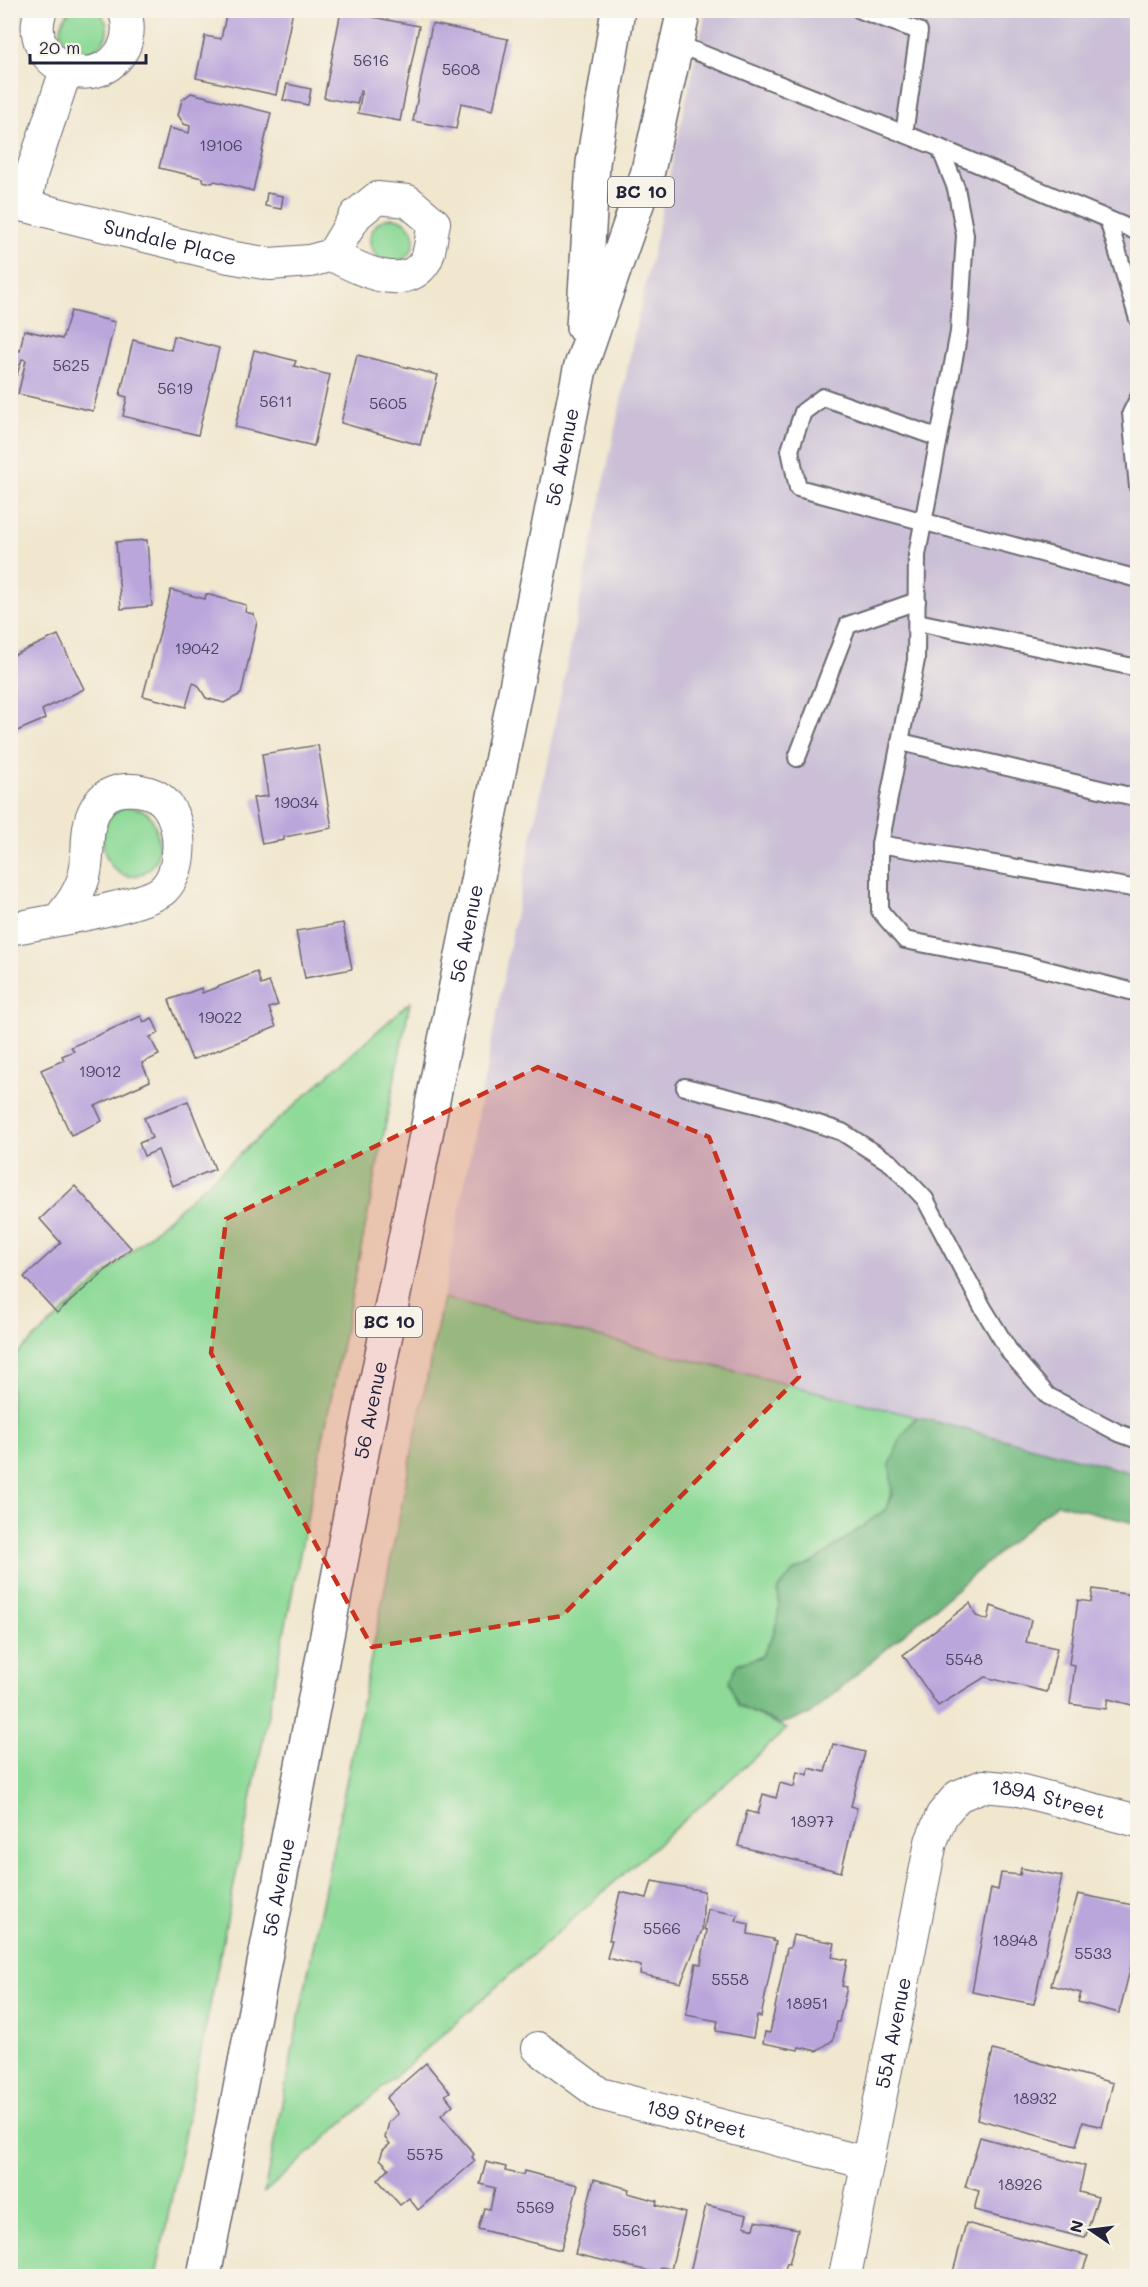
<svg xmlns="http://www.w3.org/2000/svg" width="1148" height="2287" font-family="Mali,sans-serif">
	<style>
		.industrial { fill: #cabfd6 }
		.green { fill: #8eda98; stroke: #587e6a; stroke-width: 1.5 }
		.forest { fill: #72ba80; stroke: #4a6e5e; stroke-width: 1.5 }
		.building { fill: #baa6db }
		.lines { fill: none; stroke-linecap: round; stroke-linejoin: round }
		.lane-casing { stroke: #6a676f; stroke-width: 20 }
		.street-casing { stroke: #6a676f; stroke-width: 34 }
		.highway-casing { stroke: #6a676f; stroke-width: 36 }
		.lane { stroke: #fff; stroke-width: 16 }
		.street { stroke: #fff; stroke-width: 32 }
		.highway { stroke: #fff; stroke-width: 33 }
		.marked { fill: #c8321e; fill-opacity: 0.2; stroke: #c8321e; stroke-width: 4.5; stroke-dasharray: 12 8; stroke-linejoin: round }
		.labels { text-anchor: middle; stroke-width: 4.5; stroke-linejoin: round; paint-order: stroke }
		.number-label { font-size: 16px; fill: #484363 }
		.shield { fill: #f7f3e8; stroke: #62616f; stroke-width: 1.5 }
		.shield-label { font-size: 18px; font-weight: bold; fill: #22223b }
		.street-label { font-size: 20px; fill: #22223b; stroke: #f7f3e8 }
	</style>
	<rect width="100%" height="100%" fill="#f7f3e8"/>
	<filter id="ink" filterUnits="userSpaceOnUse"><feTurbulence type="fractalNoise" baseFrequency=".0167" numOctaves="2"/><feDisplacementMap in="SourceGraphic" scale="12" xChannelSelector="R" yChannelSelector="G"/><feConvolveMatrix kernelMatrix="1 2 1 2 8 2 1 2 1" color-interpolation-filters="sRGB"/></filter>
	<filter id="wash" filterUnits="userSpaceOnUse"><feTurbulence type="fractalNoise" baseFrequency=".008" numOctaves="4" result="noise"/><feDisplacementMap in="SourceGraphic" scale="24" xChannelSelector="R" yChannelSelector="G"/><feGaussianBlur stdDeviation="1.35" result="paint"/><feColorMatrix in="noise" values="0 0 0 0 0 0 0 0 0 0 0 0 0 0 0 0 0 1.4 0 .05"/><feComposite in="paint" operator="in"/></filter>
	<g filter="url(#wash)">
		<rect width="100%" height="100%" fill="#f1e7cf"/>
		<path class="industrial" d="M706,11H1137V1474L443,1298L512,933L635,331Z"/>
		<g class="green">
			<path d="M70,11H98C129,41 73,72 62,36C59,26 63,18 70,11Z"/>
			<circle cx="392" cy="240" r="22"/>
			<path d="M125,807C146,808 152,813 157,833C158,840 159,845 158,852C157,862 152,868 143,873C108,892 82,822 125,807Z"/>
			<path d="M410,1002L156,2276H11V1359Z"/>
			<path d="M443,1298L917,1417L912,1421L886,1509L814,1562L794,1572L778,1589C781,1618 776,1633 761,1657L737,1664L738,1706L787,1729L264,2193Z"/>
		</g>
		<path class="forest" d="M917,1417L1137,1474V1524L1057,1503L809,1715L780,1724L738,1706L729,1682L737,1664L761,1657C776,1633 781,1618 778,1589L794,1571L814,1562L886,1509L892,1493L890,1465L901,1437Z"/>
		<g id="blocks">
			<g class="building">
				<path d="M227,10H293L276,95L196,78L205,36L221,39Z"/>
				<path d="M341,11L419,26L400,121L358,113L362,91H360L357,104L324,98Z"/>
				<path d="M432,24L508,39L493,110L461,103L456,129L413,121Z"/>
				<path d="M287,84L311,89L308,105L283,100Z"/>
				<path d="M191,93L271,113L253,191L215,181L212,183L203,181L202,178L159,168L169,128L189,133L190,126L184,124L178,115L182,100Z"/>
				<path d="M267,193L283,196L281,209L265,206Z"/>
				<path d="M71,311L115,322L93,411L18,394L26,360L22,359L17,375L10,373V348L20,351L24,330L62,339Z"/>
				<path d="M174,336L219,348L198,435L123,416L127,397L120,395L133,340L171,350Z"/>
				<path d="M254,350L296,361L294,366L330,375L314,446L235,427Z"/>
				<path d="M357,355L438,375L420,445L341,423Z"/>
				<path d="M147,540L152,606L121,609L116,542Z"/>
				<path d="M171,590L205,599L206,594L246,605L245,612L253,614L257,622L241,694L224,703L206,698L198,685L193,683L186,707L143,696Z"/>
				<path d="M58,635L84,689L42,710L45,719L10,734V657Z"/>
				<path d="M318,745L332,828L284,837V840L262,844L253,798L268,796L262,754Z"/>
				<path d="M343,923L352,969L305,978L296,931Z"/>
				<path d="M257,972L261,985L269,982L278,1005L269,1008L276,1027L192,1060L169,1000L201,988L202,993Z"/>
				<path d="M141,1016L144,1022L152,1018L159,1033L150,1037L159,1055L142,1063L150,1081L95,1106L102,1121L71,1135L41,1070L64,1060L62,1056L74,1051L71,1047Z"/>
				<path d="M188,1101L215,1169L172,1186L158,1150L144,1156L139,1143L152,1138L144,1118Z"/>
				<path d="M75,1186L131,1248L57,1313L24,1277L61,1243L40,1219Z"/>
				<path d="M1093,1589L1138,1596L1136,1706L1108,1699L1106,1709L1070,1704L1075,1665L1069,1664L1078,1600L1091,1602Z"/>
				<path d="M970,1603L976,1616L988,1620L991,1606L1031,1620L1026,1642L1057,1648L1047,1692L985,1677L938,1706L903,1655Z"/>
				<path d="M833,1744L865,1752L851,1806L857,1808L841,1872L738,1846L747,1811L758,1814L763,1794L776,1798L780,1783L794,1787L797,1772L808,1775L809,1768L825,1772Z"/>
				<path d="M1021,1868L1062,1876L1034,2004L972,1992L991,1888L998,1890L1001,1873L1020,1875Z"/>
				<path d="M652,1881L704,1891L702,1930L681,1983L640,1974L641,1966L607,1958L612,1940H609L620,1892L647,1898Z"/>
				<path d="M1078,1894L1138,1906V1939L1119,2013L1078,2002L1081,1993L1051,1985Z"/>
				<path d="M708,1909L738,1915L736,1921L749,1924L748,1934L773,1939V1941L776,1942L761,2017L757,2016L753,2038L716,2031L718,2021L686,2015L696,1963L701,1964L707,1930L704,1929Z"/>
				<path d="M793,1935L835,1943L832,1957L847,1960L842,1986L847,1987L839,2022H837L833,2040L817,2051L799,2047L798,2050L763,2043L765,2032L770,2033L787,1948H790Z"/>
				<path d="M993,2050L1113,2083L1102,2127L1083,2122L1076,2146L977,2119Z"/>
				<path d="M426,2063L450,2092L445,2095L453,2105L441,2115L474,2154L472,2157L475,2161L418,2210L409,2198L400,2205L378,2180L389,2168L380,2159L383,2150L390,2144L385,2138L389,2122L398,2114L386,2098Z"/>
				<path d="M980,2137L1085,2166L1079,2192L1098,2197L1085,2238L974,2210L979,2191L965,2187Z"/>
				<path d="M486,2162L506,2167L505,2171L523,2175L524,2171L578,2185L561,2250L478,2229L484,2208L490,2209L495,2188L480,2184Z"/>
				<path d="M594,2179L629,2189L628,2193L657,2201L656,2205L685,2213L671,2269L661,2267L658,2273L575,2254Z"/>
				<path d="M706,2205L747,2215L744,2226L754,2229L756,2221L798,2229L789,2264L787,2263L783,2276H689Z"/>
				<path d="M966,2223L1088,2256L1081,2276H952Z"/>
			</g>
		</g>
	</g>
	<g filter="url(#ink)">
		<use href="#blocks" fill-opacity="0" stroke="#6a676f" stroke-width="1.5"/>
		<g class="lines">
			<g class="lane-casing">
				<g id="lane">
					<path d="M860,10L919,31L904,134"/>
					<path d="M677,44L940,148L956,188L965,235L959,332L917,555L916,660L880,844V911L905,940L1012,961L1138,993"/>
					<path d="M940,148L1138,232"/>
					<path d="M1108,220L1138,319"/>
					<path d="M1138,399L1131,413L1138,487"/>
					<path d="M939,438L823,397L803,412L790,450L798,488L1138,579"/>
					<path d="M917,622L1138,668"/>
					<path d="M901,742L1138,798"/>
					<path d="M797,758L848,625L917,601"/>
					<path d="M880,844L1138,889"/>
					<path d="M685,1087L774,1109L842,1132L892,1164L925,1199L983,1308L1011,1354L1048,1396L1119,1433L1138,1440"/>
				</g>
			</g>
			<g class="street-casing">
				<g id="street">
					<path d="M41,10C21,64 97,99 124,47C129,36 129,21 124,10"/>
					<path id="s1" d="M10,202L229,257L270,264L310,261L332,255L356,215L377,198L408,201L434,223C431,234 431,251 426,260C406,295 357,268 332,255"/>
					<path d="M25,206L32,172L66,70"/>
					<path d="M10,929C39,923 148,906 164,889C184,869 183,820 163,801C148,787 113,785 100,802C82,824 91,852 84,877C79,894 70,905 59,919"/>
					<path id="s2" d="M538,2048L600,2094L867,2163"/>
					<path id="s3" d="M845,2276L931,1842L942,1815L958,1796L983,1786L1015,1789L1138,1821"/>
				</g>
			</g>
			<g class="highway-casing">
				<g id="highway">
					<path d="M583,327L593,163L618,10"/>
					<path id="s4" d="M204,2276L362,1453L580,369L647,175L684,10"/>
				</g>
			</g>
			<use href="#lane" class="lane"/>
			<use href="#street" class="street"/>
			<use href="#highway" class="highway"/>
		</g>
	</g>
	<path class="marked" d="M538,1067L709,1137L799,1377L562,1616L372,1647L211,1353L226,1219Z"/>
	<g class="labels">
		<g class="number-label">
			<text x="371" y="66">5616</text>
			<text x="461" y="75">5608</text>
			<text x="221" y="151">19106</text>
			<text x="71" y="371">5625</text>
			<text x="175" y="394">5619</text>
			<text x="276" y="407">5611</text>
			<text x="388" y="409">5605</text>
			<text x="197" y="654">19042</text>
			<text x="296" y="808">19034</text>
			<text x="220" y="1023">19022</text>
			<text x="100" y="1077">19012</text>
			<text x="964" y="1665">5548</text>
			<text x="812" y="1827">18977</text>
			<text x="662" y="1934">5566</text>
			<text x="1015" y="1946">18948</text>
			<text x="1093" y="1959">5533</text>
			<text x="730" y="1985">5558</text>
			<text x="807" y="2009">18951</text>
			<text x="1035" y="2104">18932</text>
			<text x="425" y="2160">5575</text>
			<text x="1020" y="2190">18926</text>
			<text x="535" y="2213">5569</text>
			<text x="630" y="2236">5561</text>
		</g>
		<g class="shield">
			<rect x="608" y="177" width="66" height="30" rx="4.5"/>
			<rect x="356" y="1307" width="66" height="30" rx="4.5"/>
		</g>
		<g class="shield-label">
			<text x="641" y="198">BC 10</text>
			<text x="389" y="1328">BC 10</text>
		</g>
		<g class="street-label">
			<text dy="7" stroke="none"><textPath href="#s1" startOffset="165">Sundale Place</textPath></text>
			<text dy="7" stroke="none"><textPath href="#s4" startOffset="1854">56 Avenue</textPath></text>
			<text dy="7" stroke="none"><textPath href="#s4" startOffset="1368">56 Avenue</textPath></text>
			<text dy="7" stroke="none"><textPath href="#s4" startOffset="882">56 Avenue</textPath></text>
			<text dy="7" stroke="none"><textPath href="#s3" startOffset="590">189A Street</textPath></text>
			<text dy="7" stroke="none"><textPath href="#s4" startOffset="396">56 Avenue</textPath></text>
			<text dy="7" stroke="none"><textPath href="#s3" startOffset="248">55A Avenue</textPath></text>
			<text dy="7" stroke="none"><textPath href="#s2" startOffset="177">189 Street</textPath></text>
		</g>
	</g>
	<rect width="1148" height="2287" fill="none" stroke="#f7f3e8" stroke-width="36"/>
	<g transform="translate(1091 2230) rotate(284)" stroke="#f7f3e8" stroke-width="4.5" paint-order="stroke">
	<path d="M0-4.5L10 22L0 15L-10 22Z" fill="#22223b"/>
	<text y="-9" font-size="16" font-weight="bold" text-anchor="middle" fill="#22223b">N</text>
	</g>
	<path d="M30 54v9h116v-9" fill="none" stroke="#22223b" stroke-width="3"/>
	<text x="39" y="54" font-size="18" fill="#22223b" stroke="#f7f3e8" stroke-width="4.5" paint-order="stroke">20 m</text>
</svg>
